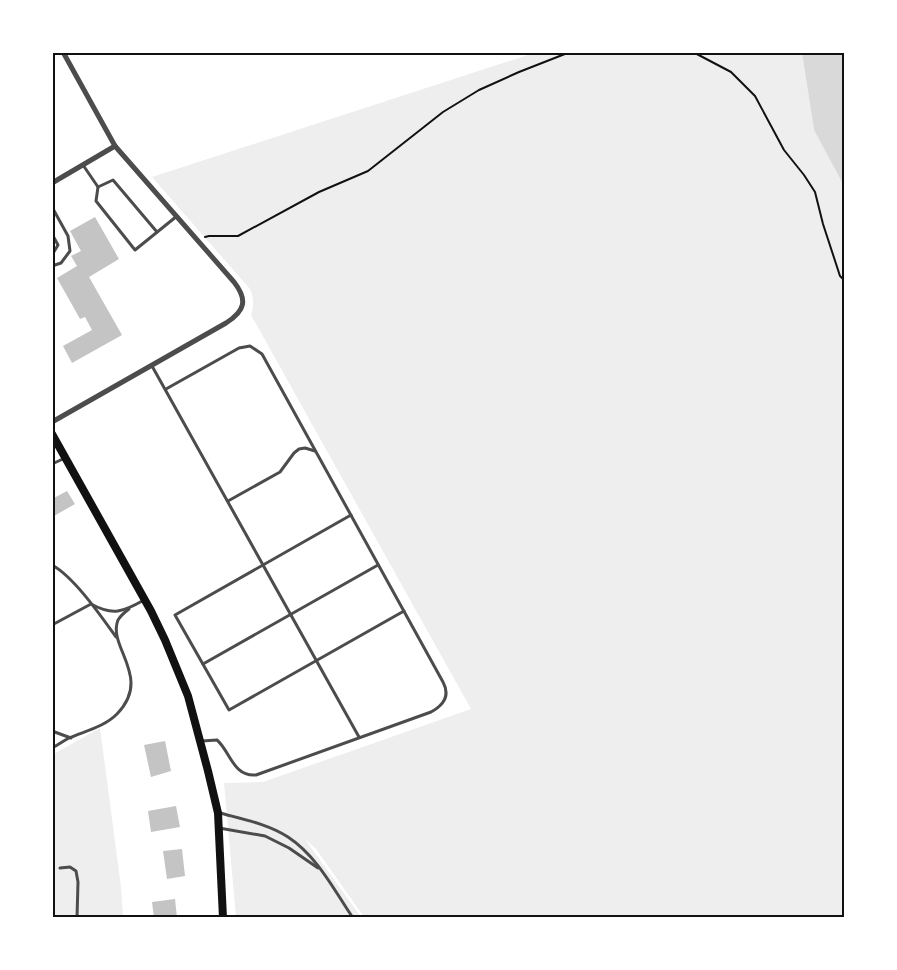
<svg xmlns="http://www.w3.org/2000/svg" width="897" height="970" font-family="'PT Sans',sans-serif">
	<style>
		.green { fill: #eee }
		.water { fill: #d9d9d9 }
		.building { fill: #c4c4c4 }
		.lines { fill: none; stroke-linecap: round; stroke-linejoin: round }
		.path { stroke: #111; stroke-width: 2 }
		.service { stroke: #4c4c4c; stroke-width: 3 }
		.minor { stroke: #4c4c4c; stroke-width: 5 }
		.secondary { stroke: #111; stroke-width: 8 }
		.neatline { fill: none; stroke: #111; stroke-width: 2 }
	</style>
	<rect width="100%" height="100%" fill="#fff"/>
	<g class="green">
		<path d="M534,53H802L814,130L844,186V917H364L316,849L305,839L361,917H236L224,783L263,782L471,709L251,315C254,305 254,299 250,289L152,177Z"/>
		<path d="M100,728L121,887L123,917H53L52,755Z"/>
	</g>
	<path class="water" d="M802,53H844V186L814,130Z"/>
	<g class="building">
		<path d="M95,217L119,259L89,277L122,335L72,363L63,346L92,330L85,317L80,319L57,278L77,266L71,256L81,251L70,231Z"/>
		<path d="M67,491L75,504L54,516L52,499Z"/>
		<path d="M165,741L171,771L151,777L144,745Z"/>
		<path d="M176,806L180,827L151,832L148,811Z"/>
		<path d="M182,849L185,876L167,879L163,851Z"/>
		<path d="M175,899L177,918H154L152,902Z"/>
	</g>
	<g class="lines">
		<g class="path">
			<path d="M693,52L731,72L755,96L784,150L804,175L815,192L823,224L840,276L844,280"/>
			<path d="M205,237L209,236H238L319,192L368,171L443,112L479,90L519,72L570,52"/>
		</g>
		<g class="service">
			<path d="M83,165L98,187L96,201L135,250L177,216"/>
			<path d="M98,187L113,180L157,232"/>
			<path d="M52,207L68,236L70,251L61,263L52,266"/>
			<path d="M52,234L58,245L52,255"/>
			<path d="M152,366L359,737"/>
			<path d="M166,389L239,348L250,346L262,354L443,682C450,695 444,705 431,712L256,775C233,777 230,751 217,740L202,741"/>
			<path d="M52,464L65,458"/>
			<path d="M52,479V480"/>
			<path d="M228,501L280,472L294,453L299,449L305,448L315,451"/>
			<path d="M351,515L175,615L229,710L404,611"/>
			<path d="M52,565C74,577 101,616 116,637"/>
			<path d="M52,625L91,604C113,616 123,612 144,600"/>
			<path d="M203,664L378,565"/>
			<path d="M52,731L71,738"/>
			<path d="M52,748C58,745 63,741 69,738C85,731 104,727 117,714C153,677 107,647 118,620C121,615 125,612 129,609"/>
			<path d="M220,813C242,819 268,824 288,837C317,856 334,890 353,918"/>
			<path d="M219,828L265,836L289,848L318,868"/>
			<path d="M60,868L70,867L76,871L78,882L77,918"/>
		</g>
		<g class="minor">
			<path d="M52,183L115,146"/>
			<path d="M52,422L226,323C245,311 248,300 234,282L115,146L63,52"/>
		</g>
		<path class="secondary" d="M52,434L151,611L165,640L188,696L208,771L218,813L223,918"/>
	</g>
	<rect width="897" height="970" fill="none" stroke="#ffffff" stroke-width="108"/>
	<rect x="54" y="54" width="789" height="862" class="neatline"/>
</svg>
